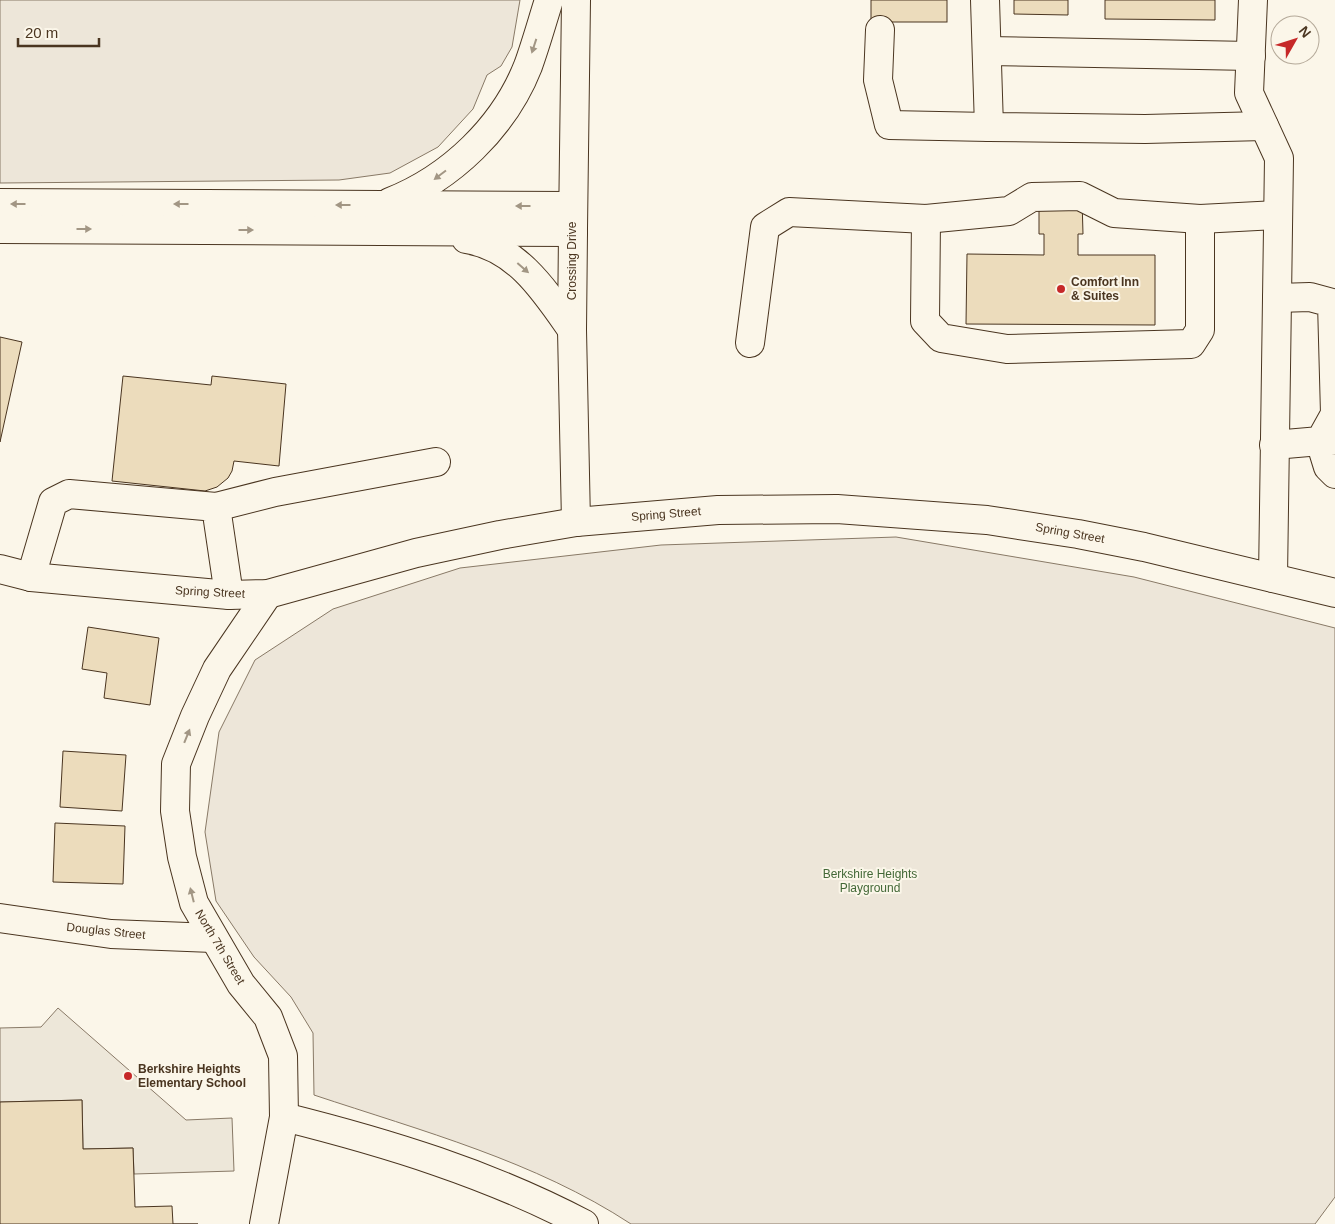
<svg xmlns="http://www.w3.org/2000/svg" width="1335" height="1224" font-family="Helvetica,sans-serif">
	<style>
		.green { fill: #ede6d9; stroke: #887966 }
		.parking { fill: #ede7d9; stroke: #887966 }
		.building { fill: #ecdcbc; stroke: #4a3520 }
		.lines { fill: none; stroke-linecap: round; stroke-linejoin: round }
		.minor-casing { stroke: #4a3520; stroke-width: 30 }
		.major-casing { stroke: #4a3520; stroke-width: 30 }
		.highway-casing { stroke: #4a3520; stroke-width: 30 }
		.minor { stroke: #fbf6e9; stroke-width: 28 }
		.major { stroke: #fbf6e9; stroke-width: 28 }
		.highway { stroke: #fbf6e9; stroke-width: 28 }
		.oneway { fill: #a29684 }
		.poi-dot { fill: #c62828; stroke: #fbf6e9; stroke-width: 2 }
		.labels { text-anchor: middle; stroke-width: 4; stroke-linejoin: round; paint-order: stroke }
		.street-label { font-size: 12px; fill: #4a3520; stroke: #fbf6e9 }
		.poi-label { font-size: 12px; font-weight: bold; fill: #4a3520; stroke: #fbf6e9; text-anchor: start }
		.park-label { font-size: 12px; fill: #436837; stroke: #fbf6e9 }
	</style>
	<rect width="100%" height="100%" fill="#fbf6e9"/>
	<g class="green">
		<path d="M0,0H520L512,47L501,66L487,75L473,109L438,147L390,173L339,180L0,183Z"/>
		<path d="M896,537L1134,577L1335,628V1197L1315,1224H631C535,1161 422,1131 314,1095L313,1033L291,997L254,957L216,901L205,832L219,732L255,660L333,609L460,568L661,545Z"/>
	</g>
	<path class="parking" d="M58,1008L186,1120L232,1118L234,1171L134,1174L133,1148L83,1149L82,1100L0,1102V1028L41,1027Z"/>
	<g class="building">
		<rect x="871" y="0" width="76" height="22"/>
		<path d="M1014,0H1068V15L1014,14Z"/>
		<path d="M1105,0H1215V20L1105,19Z"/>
		<path d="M1039,199H1082L1083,234H1078V255H1155V325L966,324L967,254L1044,255V234H1039Z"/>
		<path d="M0,337L22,342L0,442Z"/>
		<path d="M123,376L211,385L212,376L286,384L279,466L234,461L232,471L228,478L217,487L205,491L112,481Z"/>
		<path d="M88,627L159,638L150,705L104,698L107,673L82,669Z"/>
		<path d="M63,751L126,755L122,811L60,807Z"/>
		<path d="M55,823L125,826L123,884L53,882Z"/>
		<path d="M82,1100L83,1149L133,1148L135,1207L172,1206L173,1224H198H0V1102Z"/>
	</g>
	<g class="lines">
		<g class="minor-casing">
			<g id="minor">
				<path d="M985,0L989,127L1145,129L1264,126"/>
				<path d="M1253,0L1249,93L1279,158L1273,578"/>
				<path d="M880,30L878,80L889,125L989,127"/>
				<path d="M987,51L1251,56"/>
				<path d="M926,219L925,321L941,338L1007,349L1191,344L1200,330V219"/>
				<path d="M573,232L572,330L576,522"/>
				<path d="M750,343L765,227L789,212L926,219L1009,211L1032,197L1080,196L1114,213L1200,219L1278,215"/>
				<path d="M1335,440L1320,441L1328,467L1335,474"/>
				<path d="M1274,445L1320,441L1335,414L1332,303L1310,297L1277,298"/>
				<path d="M216,507L275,492L436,462"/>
				<path d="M0,569L31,577L229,595L268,594L416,553L500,535L576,522L718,510L837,509L987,520L1078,534L1144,547L1335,593"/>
				<path d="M31,577L53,502L69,494L216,507L229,595"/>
				<path d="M0,918L111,934L213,938"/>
				<path d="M284,1117C388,1143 489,1174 584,1224"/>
				<path d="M264,1224L284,1117L283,1056L268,1017L241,984L194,903L182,857L175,811L176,764L195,716L217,669L268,594"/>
			</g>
		</g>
		<g class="major-casing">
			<path id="major" d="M573,228L576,0"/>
		</g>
		<g class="highway-casing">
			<g id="highway">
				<path d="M390,202C451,178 504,127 528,66C536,44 542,22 549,0"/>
				<path d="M0,203L572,206"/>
				<path d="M0,229L573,232"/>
				<path d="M466,239C517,247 545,291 572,330"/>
			</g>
		</g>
		<use href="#minor" class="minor"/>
		<use href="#major" class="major"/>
		<use href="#highway" class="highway"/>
	</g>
	<defs><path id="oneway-solid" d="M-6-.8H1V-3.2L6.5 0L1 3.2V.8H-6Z" transform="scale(1.25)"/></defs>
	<g class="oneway">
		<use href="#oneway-solid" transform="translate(534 46) rotate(108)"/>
		<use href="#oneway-solid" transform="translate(440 175) rotate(143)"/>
		<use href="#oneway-solid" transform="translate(18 204) rotate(-180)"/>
		<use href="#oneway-solid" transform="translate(181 204) rotate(-180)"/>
		<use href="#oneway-solid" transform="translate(343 205) rotate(-180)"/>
		<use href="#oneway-solid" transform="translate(523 206) rotate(-180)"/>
		<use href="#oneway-solid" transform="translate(84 229)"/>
		<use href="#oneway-solid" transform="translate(246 230)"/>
		<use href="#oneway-solid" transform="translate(523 268) rotate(41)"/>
		<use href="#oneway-solid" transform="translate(187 736) rotate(-68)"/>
		<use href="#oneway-solid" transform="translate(192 895) rotate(-104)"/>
	</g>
	<g class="poi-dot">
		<circle cx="1061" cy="289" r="5"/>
		<circle cx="128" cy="1076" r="5"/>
	</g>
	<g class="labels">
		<g class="street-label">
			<text transform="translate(572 261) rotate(-90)" y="4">Crossing Drive</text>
			<text transform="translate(666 514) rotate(-5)" y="4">Spring Street</text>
			<text transform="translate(1070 533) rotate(10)" y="4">Spring Street</text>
			<text transform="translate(210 592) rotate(3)" y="4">Spring Street</text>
			<text transform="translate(106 931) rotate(6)" y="4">Douglas Street</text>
			<text transform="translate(220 947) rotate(59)" y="4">North 7th Street</text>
		</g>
		<g class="poi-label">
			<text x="1071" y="286">Comfort Inn<tspan x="1071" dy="14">&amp; Suites</tspan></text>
			<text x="138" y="1073">Berkshire Heights<tspan x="138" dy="14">Elementary School</tspan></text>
		</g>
		<g class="park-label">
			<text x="870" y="878">Berkshire Heights<tspan x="870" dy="14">Playground</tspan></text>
		</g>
	</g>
	<g transform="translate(1295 40) rotate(51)"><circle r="24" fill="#fbf6e9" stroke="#b4a999"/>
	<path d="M0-4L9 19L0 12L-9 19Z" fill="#c62828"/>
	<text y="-8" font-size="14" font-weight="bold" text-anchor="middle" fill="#4a3520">N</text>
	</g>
	<path d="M18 38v8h81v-8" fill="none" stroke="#4a3520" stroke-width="2.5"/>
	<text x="25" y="38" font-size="15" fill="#4a3520" stroke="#fbf6e9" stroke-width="4" paint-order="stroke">20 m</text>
</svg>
